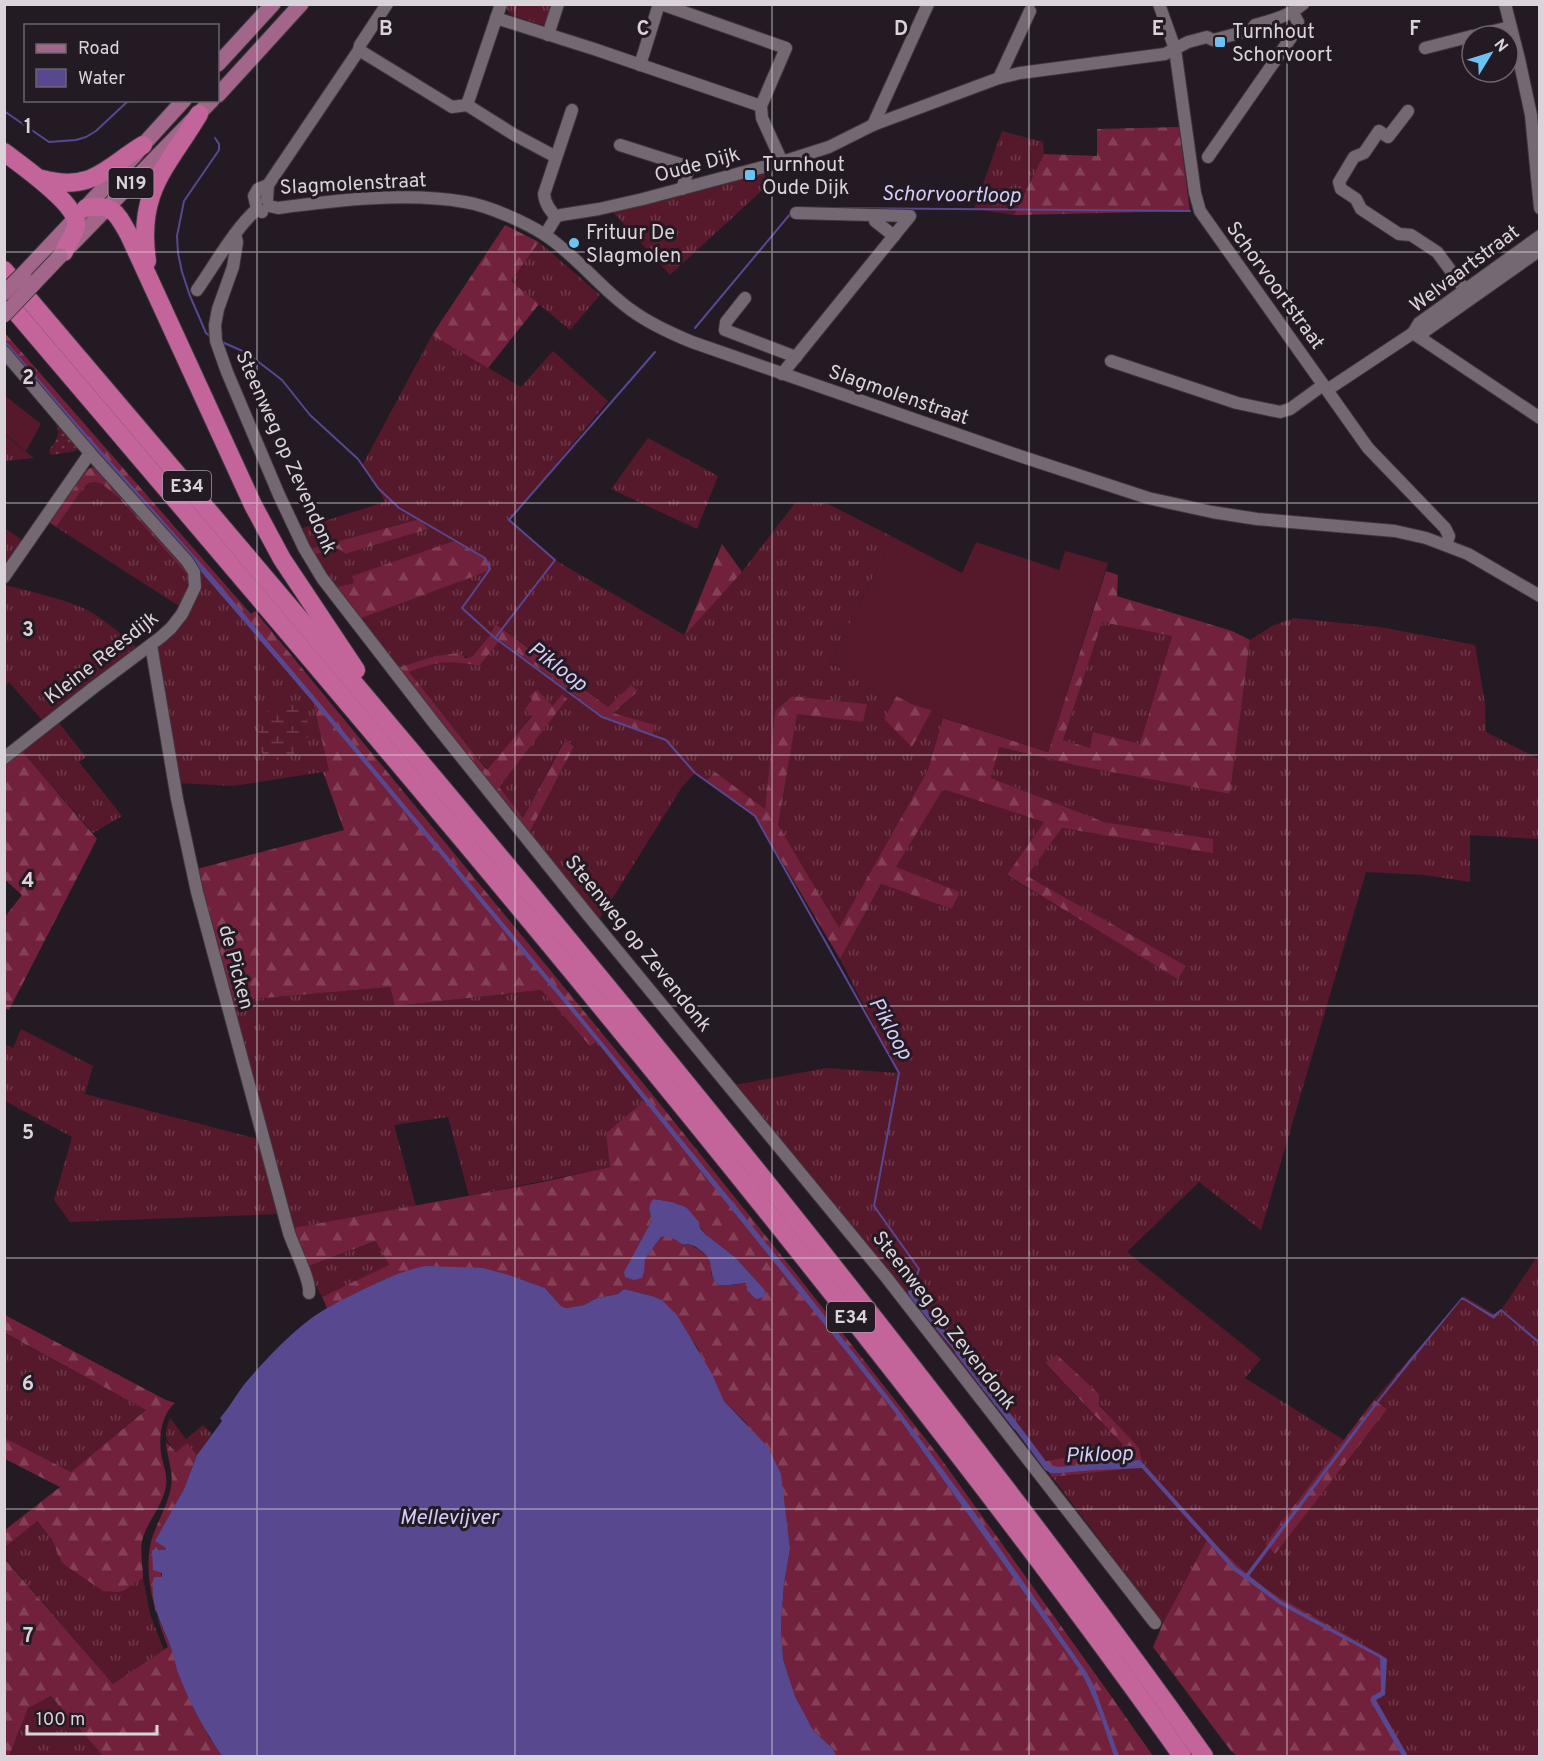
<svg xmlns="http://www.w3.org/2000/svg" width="1544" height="1761" font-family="Overpass,sans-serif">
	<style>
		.grass { fill: url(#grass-tufts) }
		.forest { fill: url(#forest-firs); fill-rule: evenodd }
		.wetland { fill: url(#wetland-marsh) }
		.garden { fill: url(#garden-dots) }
		.pitch { fill: #56192c }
		.water { fill: #574890 }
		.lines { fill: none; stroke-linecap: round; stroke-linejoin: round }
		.stream { stroke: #574890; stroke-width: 2 }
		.minor-casing { stroke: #3e363d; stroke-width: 14 }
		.major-casing { stroke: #3e363d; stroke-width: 17 }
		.highway-casing { stroke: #3e363d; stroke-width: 20 }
		.minor { stroke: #746873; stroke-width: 12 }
		.major { stroke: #a3668b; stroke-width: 15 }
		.highway { stroke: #c3659b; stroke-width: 18 }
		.major-bridge-casing { stroke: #3e363d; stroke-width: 17; stroke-linecap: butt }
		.major-bridge { stroke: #a3668b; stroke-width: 15 }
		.grid { fill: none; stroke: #dad3d9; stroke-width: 1.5; stroke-opacity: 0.55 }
		.poi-dot { fill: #6dc2f3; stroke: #231a23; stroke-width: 2 }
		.labels { text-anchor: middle; stroke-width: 6; stroke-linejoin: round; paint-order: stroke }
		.shield { fill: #231a23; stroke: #a39ca2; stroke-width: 1.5 }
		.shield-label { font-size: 18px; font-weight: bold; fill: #dad3d9 }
		.poi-label { font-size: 20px; fill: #dad3d9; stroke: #231a23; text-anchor: start }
		.street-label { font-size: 20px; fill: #dad3d9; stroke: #231a23 }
		.water-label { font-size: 21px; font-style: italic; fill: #d3cef7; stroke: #231a23 }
		.grid-label { font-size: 20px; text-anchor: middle; font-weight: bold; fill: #dad3d9; stroke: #231a23; stroke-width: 6; stroke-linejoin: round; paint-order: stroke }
	</style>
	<defs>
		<pattern id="grass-tufts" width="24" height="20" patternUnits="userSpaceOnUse" patternTransform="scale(1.5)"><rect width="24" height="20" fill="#56192c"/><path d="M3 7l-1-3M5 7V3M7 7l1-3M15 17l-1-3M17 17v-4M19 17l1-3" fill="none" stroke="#6e3a4a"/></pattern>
		<pattern id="forest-firs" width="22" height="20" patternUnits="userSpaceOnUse" patternTransform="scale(1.5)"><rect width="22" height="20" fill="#71213b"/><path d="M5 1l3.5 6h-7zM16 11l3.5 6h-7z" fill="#854057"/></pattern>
		<pattern id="wetland-marsh" width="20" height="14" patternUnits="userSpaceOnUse" patternTransform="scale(1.5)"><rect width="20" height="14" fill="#56192c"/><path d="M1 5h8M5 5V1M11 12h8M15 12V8" fill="none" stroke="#6e3a4a"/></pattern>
		<pattern id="garden-dots" width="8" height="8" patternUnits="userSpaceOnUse" patternTransform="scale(1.5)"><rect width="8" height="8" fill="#56192c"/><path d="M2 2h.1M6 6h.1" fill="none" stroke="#6e3a4a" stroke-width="1.8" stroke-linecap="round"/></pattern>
	</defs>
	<rect width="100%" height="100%" fill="#231a23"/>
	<g class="grass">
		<path d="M507,5H553L549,20L543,25L511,15L506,8Z"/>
		<path d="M1002,131L1043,142L1044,154L1014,215L974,209Z"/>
		<path d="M763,172L769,184L670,275L613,212Z"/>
		<path d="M539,242L600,295L570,330L511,281Z"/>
		<path d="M432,335L521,387L553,351L608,401L510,520L555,560L684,635L742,572L795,503H826L893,537L830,663L897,695L884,719L912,746L932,710L943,718L928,770L839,929L778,825L797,713L863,722L866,704L792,696L775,711L765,810L715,772L706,781L695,773L682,787L599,920L528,835L574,745L564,740L523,818L498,787L566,699L553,706L529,697L533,700L532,715L488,770L408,672L434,662H457L479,666L499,640L606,717L654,725L613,713L638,691L630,686L608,707L497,624L490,635L472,657L435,656L397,668L359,619L487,571L492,566L454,541L353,576L354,583L334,588L312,555L339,549L345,554L427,529L418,519L310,549L299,529L385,502L378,488L362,466Z"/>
		<path d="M4,434L34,458L5,461Z"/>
		<path d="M648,438L718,476L697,529L611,489Z"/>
		<path d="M95,482L102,484L110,489L190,574L192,578L182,608L56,527L84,487L89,483Z"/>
		<path d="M5,525L6,529L22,540L5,565Z"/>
		<path d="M198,568L313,702L329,771L233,786L179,783L157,648L171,633Z"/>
		<path d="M5,585C31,592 58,597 83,608C103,617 120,634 137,648L42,720L9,682L5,686Z"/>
		<path d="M1294,618L1380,627L1475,645L1485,703L1486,732L1539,759V839L1470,835V882L1425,875L1366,872L1261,1230L1199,1182L1127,1252L1261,1359L1245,1378L1344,1440L1265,1544L1275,1554L1386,1408L1374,1400L1464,1296L1496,1315L1502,1309L1539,1254V1756H1405L1267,1596L1208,1538L1163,1623L1052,1477L1143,1466L1138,1448L1099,1404V1394L1057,1356L1045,1364L1125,1447L1041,1462L735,1085L826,1068L898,1073L840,959L881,884L952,909L960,892L895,867L943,788L1044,822L1007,876L1178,978L1185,966L1027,876L1062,828L1213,852V839L1104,822L991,778L998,747L1079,766L1230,794L1250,640L1272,626Z"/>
		<path d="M1102,622L1172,636L1140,745L1093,732L1091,749L1063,740Z"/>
		<path d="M59,723L86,757L79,762L122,816L93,833L21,750Z"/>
		<path d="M390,987L395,1006L541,990L590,1046L597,1042L644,1101L606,1133L611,1167L469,1196L448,1117L394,1125L416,1206L293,1228L232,1001Z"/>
		<path d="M21,1029L93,1066L85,1094L258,1139L279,1214L70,1222L54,1200L72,1137L5,1101L4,1044L13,1048Z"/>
		<path d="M377,1241L389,1266L322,1297L306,1267Z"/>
		<path d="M4,1333L146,1410L71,1472L5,1438Z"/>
		<path d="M170,1418L186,1439L203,1425L212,1434L197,1455L187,1443L176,1452C164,1439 164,1434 170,1418Z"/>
		<path d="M36,1521L52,1540L62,1563L125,1590L143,1578L150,1614L164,1650L113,1684L5,1558L4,1547Z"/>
		<path d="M51,1696L103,1756H9L28,1707Z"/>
	</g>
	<g class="forest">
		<path d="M1179,127L1190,211L1014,215L1044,154L1097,156V129Z"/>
		<path d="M505,225L539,242L511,281L539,304L488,368L432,335Z"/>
		<path d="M4,332L251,614L255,611L652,1094L797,1275L939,1456L1104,1686L1153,1756H837L832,1748L813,1730L795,1696L783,1659L781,1625L784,1584L790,1549L785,1513L747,1424L724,1401L697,1347L662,1300L652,1296L624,1289L618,1294L597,1298L584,1305L566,1308L561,1306L545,1288L509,1275L389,1277L327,1308L322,1297L389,1265L376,1241L306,1267L293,1228L538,1183L610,1167L606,1133L644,1101L597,1042L590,1046L541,990L395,1006L390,987L232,1001L197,869L344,830L323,772L329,771L313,702L198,568L5,348ZM654,1199L672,1202L686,1207L705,1234L735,1257L764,1289L747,1283L723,1286L718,1285L713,1278L711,1273L712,1266L708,1257L698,1249L691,1245H685L668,1236L661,1237L645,1259L644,1264L646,1232L650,1224L651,1219L650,1214Z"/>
		<path d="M92,467L98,469L186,565L189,574L186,573L118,497L102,484L95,482L89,483L84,487L56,527L49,522L80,474Z"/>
		<path d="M419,519L428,529L345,554L339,549L312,555L310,549Z"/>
		<path d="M454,541L485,558L492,566L488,571L359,619L334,588L354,583L352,576Z"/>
		<path d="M722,544L742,572L684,636Z"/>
		<path d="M1106,571L1118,575L1117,596L1232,631L1250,640L1230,794L1079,766L999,747L991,778L1104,822L1213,839V853L1062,828L1027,876L1186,966L1178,979L1007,875L1044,822L943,789L896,867L960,892L952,909L881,884L840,959L755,816L706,781L715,772L765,809L775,711L792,696L867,704L863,722L797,714L778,825L839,928L928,770L943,718L1048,752ZM1102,622L1172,636L1140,744L1093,732L1090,748L1063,740Z"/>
		<path d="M496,624L608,707L631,685L638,691L613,713L655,725L653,734L606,718L500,640L479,666C447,660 439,661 409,672L487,770L532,716L525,709L532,700L529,696L537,690L553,706L562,694L567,699L499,787L523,818L565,740L574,746L528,835L397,668L435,656L460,653L465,658L472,657L490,635Z"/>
		<path d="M897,695L912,704L932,710L912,747L884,719Z"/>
		<path d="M21,750L97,839L9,1010L4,1008V918L22,895L4,879L5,766Z"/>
		<path d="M5,1315L166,1400L175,1403C161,1415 159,1436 161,1454C163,1465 168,1475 166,1486C163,1506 147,1521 142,1541C140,1553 143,1567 143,1578L125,1590L119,1592L103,1591L62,1563L52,1540L37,1521L5,1547V1530L60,1487L5,1459V1438L71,1472L146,1410L5,1333Z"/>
		<path d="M1057,1355L1099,1394V1405L1139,1448L1143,1467L1052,1477L1041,1462L1125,1447L1045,1363Z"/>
		<path d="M1374,1400L1387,1409L1275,1554L1265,1544Z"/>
		<path d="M166,1442L176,1452L187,1443L197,1455L184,1489L156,1541L166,1548L165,1550H156L162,1577L156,1613L173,1652L178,1671L209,1737L222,1756H103L51,1696L28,1708L9,1756H5L4,1558L113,1684L168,1647C155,1614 141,1570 153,1535C159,1519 168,1504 171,1487C174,1473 167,1457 166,1442Z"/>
		<path d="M1208,1538L1245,1572L1272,1593L1382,1655L1383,1689L1374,1700L1405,1756H1237L1231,1751L1153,1647L1163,1623Z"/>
	</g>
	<path class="wetland" d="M290,701C304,706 311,723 308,737L300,743L293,755L289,757L276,760L266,758L257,746C259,720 261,708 290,701Z"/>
	<path class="garden" d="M49,414L78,446L76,451L52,455L50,454L49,450C61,435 61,429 49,414Z"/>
	<g class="pitch">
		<path d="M4,395L41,424L26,451L5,434Z"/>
		<path d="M893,537L962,573L976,542L1059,570L1065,551L1108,563L1048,752L943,718L932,710L912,704L830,663Z"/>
	</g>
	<g class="water">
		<path d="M4,339L74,420L213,577L318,701L580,1015L802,1287L897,1408L975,1513L1087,1673L1094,1686L1119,1756H1114C1104,1727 1095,1696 1079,1669L894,1411L597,1042L313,702L198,568L5,348Z"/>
		<path d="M654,1199L672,1202L686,1207L699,1222L700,1228L705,1234L735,1257L764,1289L766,1294L765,1297L756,1299L747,1290V1283C740,1283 724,1287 719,1285C708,1278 714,1265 707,1256C703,1252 696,1246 691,1245C688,1244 685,1245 682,1244C674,1239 670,1236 661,1237L645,1259L644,1272L642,1278L634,1280L625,1277L624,1272L650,1224C653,1214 645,1207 654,1199Z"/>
		<path d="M426,1266L483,1268L509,1275L545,1288L561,1306L566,1308L584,1305L597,1298L618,1294L624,1289L652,1296L662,1300L677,1315L711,1372L724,1401L768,1447L781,1474L790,1549L784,1584L781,1625L783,1659L795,1696L813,1730L832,1748L837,1756H222C206,1733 187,1698 177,1670C175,1663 174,1655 171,1648C163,1625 148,1603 154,1577H162V1573L153,1570L152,1550H165L166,1548L155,1541L184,1489L197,1455L222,1421L220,1418C230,1407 237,1393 247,1381C264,1361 288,1336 309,1320C326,1307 346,1298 366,1288C385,1279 404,1270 426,1266Z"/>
		<path d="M909,1288H913L916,1297L971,1361L1048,1464L1058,1467L1140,1460L1236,1567L1246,1574L1352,1433L1410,1359L1462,1297L1493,1315L1501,1309L1539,1341V1344L1501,1311L1494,1319L1464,1300H1461L1381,1399L1249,1576L1280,1600L1384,1657L1387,1659L1385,1695L1376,1700L1408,1756H1402L1370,1700L1372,1696L1380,1692L1381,1690L1380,1658L1279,1604L1233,1570L1140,1466L1060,1473H1051L1045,1470L977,1378L912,1300L908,1293Z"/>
	</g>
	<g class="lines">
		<g class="stream">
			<path d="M4,111L49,142L76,140L86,137L96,131L129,100"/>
			<path d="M824,208L1190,211"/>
			<path d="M695,328L791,213"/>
			<path d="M212,338L206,333L190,296L182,272L178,253L177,236L184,201L219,150V144L215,138"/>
			<path d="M222,342L247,353L282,380L310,415L358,459L378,488L399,508L485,558L490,569L462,608L495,638L602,717L666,740L695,773L755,816L899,1073L874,1206L919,1269L913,1288"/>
			<path d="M495,638L555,560L509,520L655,352"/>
			<path d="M956,1353L1015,1429"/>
			<path d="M1099,1469L1142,1467"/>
		</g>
		<g class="minor-casing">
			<g id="minor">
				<path d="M501,4L467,105L513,134L556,157"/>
				<path d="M661,4L786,48L761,106L762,118L782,162"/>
				<path d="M1159,4L1175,49L1195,193L1200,211L1368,448L1445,528L1449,536L1446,545"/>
				<path d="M1505,4L1519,59L1531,115L1540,208"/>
				<path d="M496,18L594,49L761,106"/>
				<path d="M548,35L558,4"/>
				<path d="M1473,36L1510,27"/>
				<path d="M1425,48L1472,36"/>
				<path d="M359,50L452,107L467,105"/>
				<path d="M640,65L659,4"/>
				<path d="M999,78L1030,11"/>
				<path d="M1408,111L1388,137L1379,131L1364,153L1354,157L1339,182L1341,189L1356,199L1361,209L1399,234L1411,235L1437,252L1471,298"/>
				<path d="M873,125L928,4"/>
				<path d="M620,145L689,167L682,189"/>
				<path d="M1208,157L1297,29L1298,22L1293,13"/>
				<path d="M267,200L268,185L359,50L360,45L387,4"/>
				<path d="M269,206L278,208C337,200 407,192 465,202C489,206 525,222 545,235C577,256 600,288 631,310C650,324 670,333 692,342L1020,456L1148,498L1212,512L1257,519L1395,531L1426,538L1468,554L1540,596"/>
				<path d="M262,212L257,209L254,196L258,189L268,185"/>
				<path d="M556,217C550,210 545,204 544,194L572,110"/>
				<path d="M875,221L894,236"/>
				<path d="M235,234L237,242L233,267L218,309L215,325L216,341L227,372L279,495L304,548L322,578L434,723L588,915L886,1277L1155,1623"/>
				<path d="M545,235L556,217L561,215L599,209L643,199L782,162L829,147L873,125L999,78L1020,73L1165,54L1188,42L1207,37L1213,40L1251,30L1255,25C1273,20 1289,16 1303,4"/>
				<path d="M197,290C216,263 233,231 257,209"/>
				<path d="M745,298L726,322L725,330L796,357"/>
				<path d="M1413,333L1419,323L1540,236"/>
				<path d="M1413,333L1540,418"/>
				<path d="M4,352L90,453L187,561L194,572L195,587L182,614L171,628L161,637L93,688L4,758"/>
				<path d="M1111,361L1237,403L1280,412L1290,409L1319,388L1324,386"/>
				<path d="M782,374L910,216L796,213"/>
				<path d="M1327,390L1413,333L1425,331L1540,250"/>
				<path d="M4,577L90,453"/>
				<path d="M151,645L177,799L197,892L289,1233C294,1248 311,1281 309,1293"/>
			</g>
		</g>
		<g class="major-casing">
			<g id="major">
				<path d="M218,64L273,4"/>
				<path d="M218,95L301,4"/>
				<path d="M71,245L212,100"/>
				<path d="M24,273L134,156L143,145L184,100"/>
			</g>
		</g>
		<g class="highway-casing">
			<g id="highway">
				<path d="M4,152C21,165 79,205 76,226C75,234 67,243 64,252"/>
				<path d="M42,179C92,192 104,169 143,145"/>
				<path d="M86,208C114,203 117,214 129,235L253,505L282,559L356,670"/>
				<path d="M147,261C137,191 166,169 199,114"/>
				<path d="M4,270C294,612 586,952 863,1304C980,1453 1095,1602 1204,1756"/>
				<path d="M4,298C281,624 559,948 824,1283C947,1438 1068,1595 1182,1756"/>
			</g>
		</g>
		<use href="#minor" class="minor"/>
		<use href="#major" class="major"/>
		<use href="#highway" class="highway"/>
		<g class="major-bridge-casing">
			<g id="major-bridge">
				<path d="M4,293L24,273"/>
				<path d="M4,315L60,256"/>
			</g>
		</g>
		<use href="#major-bridge" class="major-bridge"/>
	</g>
	<path class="grid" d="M257,4V1756M515,4V1756M772,4V1756M1029,4V1756M1287,4V1756M4,252H1540M4,503H1540M4,755H1540M4,1006H1540M4,1258H1540M4,1509H1540"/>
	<g class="poi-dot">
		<rect x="1214" y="36" width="12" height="12" rx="3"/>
		<rect x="744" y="169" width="12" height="12" rx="3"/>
		<circle cx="574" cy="243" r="6"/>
	</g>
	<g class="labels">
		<g class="shield">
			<rect x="108.5" y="168" width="45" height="30" rx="4.5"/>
			<rect x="163" y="471" width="48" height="30" rx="4.5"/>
			<rect x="827" y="1302" width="48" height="30" rx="4.5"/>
		</g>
		<g class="shield-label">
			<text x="131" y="189">N19</text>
			<text x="187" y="492">E34</text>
			<text x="851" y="1323">E34</text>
		</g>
		<g class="poi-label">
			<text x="1232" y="38">Turnhout<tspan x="1232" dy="23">Schorvoort</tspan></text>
			<text x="762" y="171">Turnhout<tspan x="762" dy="23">Oude Dijk</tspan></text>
			<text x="586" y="239">Frituur De<tspan x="586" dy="23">Slagmolen</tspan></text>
		</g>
		<g class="street-label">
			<text transform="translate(697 164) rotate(-15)" y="7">Oude Dijk</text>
			<text transform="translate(353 183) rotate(-3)" y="7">Slagmolenstraat</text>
			<text transform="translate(1464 268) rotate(-37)" y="7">Welvaartstraat</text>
			<text transform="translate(1276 285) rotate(54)" y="7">Schorvoortstraat</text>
			<text transform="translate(899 394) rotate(19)" y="7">Slagmolenstraat</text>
			<text transform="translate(287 452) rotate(66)" y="7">Steenweg op Zevendonk</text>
			<text transform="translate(101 657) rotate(-38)" y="7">Kleine Reesdijk</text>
			<text transform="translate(639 943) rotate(51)" y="7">Steenweg op Zevendonk</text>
			<text transform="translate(237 967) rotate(75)" y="7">de Picken</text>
			<text transform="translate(945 1320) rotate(52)" y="7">Steenweg op Zevendonk</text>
		</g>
		<g class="water-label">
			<text transform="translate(951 194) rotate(1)" y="7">Schorvoortloop</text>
			<text transform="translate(558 666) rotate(37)" y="7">Pikloop</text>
			<text transform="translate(891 1028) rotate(61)" y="7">Pikloop</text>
			<text transform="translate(1099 1454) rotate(-2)" y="7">Pikloop</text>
			<text x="449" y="1524">Mellevijver</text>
		</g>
	</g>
	<g class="grid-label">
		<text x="386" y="35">B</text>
		<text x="643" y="35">C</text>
		<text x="901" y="35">D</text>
		<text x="1158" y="35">E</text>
		<text x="1415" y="35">F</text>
		<text x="28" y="133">1</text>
		<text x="28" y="384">2</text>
		<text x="28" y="636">3</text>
		<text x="28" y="887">4</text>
		<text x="28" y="1139">5</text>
		<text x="28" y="1390">6</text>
		<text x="28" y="1642">7</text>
	</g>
	<rect width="1544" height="1761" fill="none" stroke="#dad3d9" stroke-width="12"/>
	<rect x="24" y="24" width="195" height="78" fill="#231a23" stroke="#6c646c" stroke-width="1.5"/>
	<rect x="36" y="44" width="30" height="9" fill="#a3668b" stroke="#6c646c" stroke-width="1.5"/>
	<text x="78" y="54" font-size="18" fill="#dad3d9">Road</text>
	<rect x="36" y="69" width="30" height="18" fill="#574890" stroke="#6c646c" stroke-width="1.5"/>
	<text x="78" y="84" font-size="18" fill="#dad3d9">Water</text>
	<g transform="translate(1490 54) rotate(52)"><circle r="28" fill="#231a23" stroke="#6c646c" stroke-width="1.5"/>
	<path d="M0-4.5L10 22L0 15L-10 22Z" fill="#6dc2f3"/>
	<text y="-9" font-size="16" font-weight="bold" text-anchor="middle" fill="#dad3d9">N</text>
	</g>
	<path d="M27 1725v9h130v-9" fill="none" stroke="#dad3d9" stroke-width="3"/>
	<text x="36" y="1725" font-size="18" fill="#dad3d9" stroke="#231a23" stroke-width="4.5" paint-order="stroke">100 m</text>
</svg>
